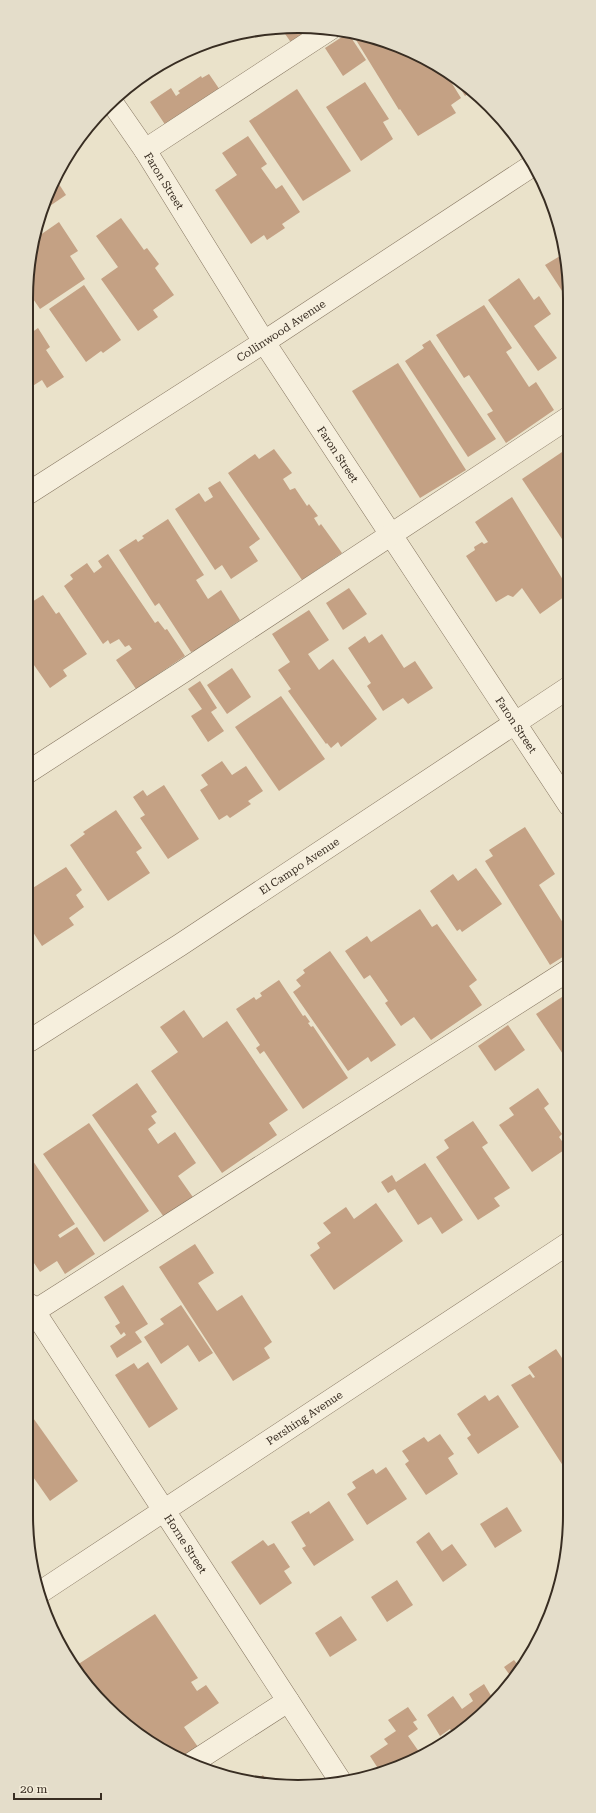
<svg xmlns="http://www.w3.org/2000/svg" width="596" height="1813" font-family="'Roboto Serif',serif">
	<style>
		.building { fill: #c4a184 }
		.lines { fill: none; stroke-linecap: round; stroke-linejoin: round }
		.minor-casing { stroke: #857560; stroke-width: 23 }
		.minor { stroke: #f6efdd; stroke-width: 22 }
		.labels { text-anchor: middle; stroke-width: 3; stroke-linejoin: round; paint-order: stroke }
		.street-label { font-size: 11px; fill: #382d22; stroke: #f3ecd9 }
		.rim { fill: none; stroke: #382d22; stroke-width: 2 }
	</style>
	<rect width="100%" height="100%" fill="#eae2ca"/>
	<g class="building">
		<path d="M298,26L314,28L292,44L281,28Z"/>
		<path d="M348,33L366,60L343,76L325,48Z"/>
		<path d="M363,36L434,62L443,69L461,98L451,105L456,113L418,136L400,109L399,110L356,40Z"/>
		<path d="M187,51L188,52L154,75L151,70Z"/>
		<path d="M209,74L222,93L168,129L150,102L171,88L176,96L180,93L178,91L201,76L202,78Z"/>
		<path d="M453,77L472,91L465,96Z"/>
		<path d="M365,82L389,119L383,122L393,139L361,161L326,107Z"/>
		<path d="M297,89L351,171L303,201L249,121Z"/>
		<path d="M248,136L267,164L261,168L276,189L282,185L300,212L282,224L285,228L267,240L264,235L251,244L215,190L237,175L222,153Z"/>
		<path d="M55,178L66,195L41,212L47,194Z"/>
		<path d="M121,218L144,250L147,248L159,264L155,268L174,295L153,310L158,317L138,331L101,279L118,267L96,236Z"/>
		<path d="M59,222L78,251L70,256L85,279L40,309L27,290L30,253L38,248L33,240Z"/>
		<path d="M565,253L568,262V300L545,265Z"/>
		<path d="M519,278L534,300L539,296L551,314L534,326L557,358L538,371L488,300Z"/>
		<path d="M84,285L121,340L103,353L101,351L86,362L49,309Z"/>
		<path d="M484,305L512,348L506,352L529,387L536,382L554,410L506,443L487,414L493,411L469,375L464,378L436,335Z"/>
		<path d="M26,325L31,333L38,328L50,347L46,350L64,377L47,388L42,380L31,387L26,382Z"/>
		<path d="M430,340L496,439L468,457L405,361L424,348L422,345Z"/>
		<path d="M398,363L466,470L420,498L352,391Z"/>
		<path d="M568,448V548L522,479Z"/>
		<path d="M274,449L292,473L283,479L290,490L295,488L307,506L309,504L318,516L314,518L319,526L321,524L342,553L302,580L228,473L255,454L259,459Z"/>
		<path d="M220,481L260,539L249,547L258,561L231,579L222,565L215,570L175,509L199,493L205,502L213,497L208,488Z"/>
		<path d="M512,497L568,588V594L540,614L522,588L513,597L508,595L496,602L466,556L475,550L474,547L482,542L484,544L488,542L475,522Z"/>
		<path d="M168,519L204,575L196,580L208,599L221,590L240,620L214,638L218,645L199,658L194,651L191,652L159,603L155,606L119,550L136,539L138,542L144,538L142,536Z"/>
		<path d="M108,554L155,623L158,621L165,630L167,629L185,656L136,689L116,660L132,649L129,645L125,647L119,639L110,644L108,640L103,644L64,586L73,579L70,575L87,563L94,573L102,567L98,561Z"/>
		<path d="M349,588L367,614L343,630L326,603Z"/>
		<path d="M43,595L56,614L59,612L87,654L63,670L67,676L50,688L27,655V648L33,644L27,635V605Z"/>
		<path d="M309,610L329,640L308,654L319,670L333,659L377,719L341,747L338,742L331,748L327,743L326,744L288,691L291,689L278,670L290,662L272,634Z"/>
		<path d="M382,634L404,668L415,661L433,688L408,704L403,698L383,711L367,686L371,683L348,648L365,636L369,643Z"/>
		<path d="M232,668L251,697L227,714L207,685Z"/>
		<path d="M200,681L217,708L211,712L224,731L208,742L191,716L202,709L188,689Z"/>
		<path d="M281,696L325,759L279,791L235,727Z"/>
		<path d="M222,761L232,775L246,766L263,791L248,801L251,804L230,818L227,815L219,820L200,790L208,785L201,775Z"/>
		<path d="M164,785L199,839L168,859L140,818L145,815L133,797L143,790L147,796Z"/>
		<path d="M116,810L142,848L136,852L150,873L108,901L70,845L85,834L83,832Z"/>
		<path d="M525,827L555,874L539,885L565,926L569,924V953L550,965L485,861L493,856L489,850Z"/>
		<path d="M66,867L82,890L76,895L84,907L69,918L74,925L42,946L29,926L28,891Z"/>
		<path d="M476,868L502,904L462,932L460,929L457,931L430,891L453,874L458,881Z"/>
		<path d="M420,909L432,927L437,924L477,980L469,986L482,1005L431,1040L414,1017L401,1026L385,1003L388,1001L370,975L364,979L345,951L367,936L371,942Z"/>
		<path d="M330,951L396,1045L371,1062L368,1057L348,1071L293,992L301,986L296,980L305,973L303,970Z"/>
		<path d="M279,980L303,1016L305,1015L310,1022L308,1023L311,1027L313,1026L348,1078L303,1109L264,1051L260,1054L256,1048L260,1045L236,1009L254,997L256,1000L262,996L260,993Z"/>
		<path d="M565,995L569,1000V1063L536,1014Z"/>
		<path d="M184,1010L203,1038L227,1021L288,1110L269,1123L277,1135L222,1173L151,1071L178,1052L160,1027Z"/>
		<path d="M508,1025L525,1050L495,1071L478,1046Z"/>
		<path d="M137,1083L157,1112L151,1116L156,1123L148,1129L158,1144L175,1132L196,1163L178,1176L195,1200L166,1220L92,1115Z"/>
		<path d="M538,1088L549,1104L544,1108L562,1134L559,1137L567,1148L532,1172L499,1125L514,1115L509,1108Z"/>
		<path d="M473,1121L488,1143L482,1147L510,1188L494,1198L500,1206L478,1220L436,1157L449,1148L444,1140Z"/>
		<path d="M89,1123L149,1211L104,1242L43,1154Z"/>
		<path d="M29,1155L75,1224L58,1235L60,1238L77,1227L95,1254L65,1274L57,1261L40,1272L30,1257Z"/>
		<path d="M425,1163L463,1220L442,1234L431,1217L418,1225L395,1189L388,1193L381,1182L392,1175L396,1182Z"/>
		<path d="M376,1203L403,1241L334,1290L310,1255L320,1248L317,1243L331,1233L323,1223L346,1207L354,1219Z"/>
		<path d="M195,1244L214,1273L198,1283L217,1311L242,1295L272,1342L264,1348L270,1358L233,1381L159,1267Z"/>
		<path d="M123,1285L148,1324L135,1332L142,1342L117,1358L110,1346L126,1335L124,1332L121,1335L115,1326L120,1323L104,1297Z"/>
		<path d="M181,1305L213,1353L199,1362L188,1345L161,1364L144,1337L164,1324L160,1319Z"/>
		<path d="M556,1349L570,1370V1384L563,1389L570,1400V1470L567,1472L511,1385L530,1374L533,1378L535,1377L528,1367Z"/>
		<path d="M148,1362L178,1409L149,1428L115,1375L134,1363L138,1369Z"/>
		<path d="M485,1395L489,1401L498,1395L519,1427L478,1454L467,1438L471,1435L457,1414Z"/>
		<path d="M31,1415L78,1481L50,1501L31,1474Z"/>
		<path d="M440,1434L454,1454L448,1458L458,1474L426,1495L405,1464L409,1461L402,1451L424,1437L428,1442Z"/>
		<path d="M386,1467L407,1499L367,1525L347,1494L356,1488L352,1482L373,1469L376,1474Z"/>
		<path d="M329,1501L354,1540L314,1566L302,1548L306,1546L291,1522L309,1511L310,1514Z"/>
		<path d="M507,1507L522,1531L495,1548L480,1524Z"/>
		<path d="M429,1532L442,1551L452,1544L467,1565L443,1582L416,1542Z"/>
		<path d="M263,1540L268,1546L274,1543L290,1567L284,1571L292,1583L260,1605L231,1562Z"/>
		<path d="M397,1580L413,1605L387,1622L371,1597Z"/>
		<path d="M155,1614L198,1678L191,1682L197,1691L206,1685L219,1703L184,1727L198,1747L180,1760L133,1731L94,1695L77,1665Z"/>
		<path d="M341,1616L357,1640L330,1657L315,1633Z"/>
		<path d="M514,1660L521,1669L509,1682L507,1679L511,1677L504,1667Z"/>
		<path d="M484,1684L493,1699L463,1731L455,1736L450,1729L440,1736L427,1715L453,1696L462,1709L473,1701L469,1694Z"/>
		<path d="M408,1707L417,1720L413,1722L418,1729L408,1736L422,1756L381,1773L370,1756L388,1744L384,1739L396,1731L388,1720Z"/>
		<path d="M263,1775L269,1785L253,1782Z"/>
	</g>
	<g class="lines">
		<g class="minor-casing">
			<g id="minor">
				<path id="s1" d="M111,101L145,150L264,342L569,805"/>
				<path d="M145,150L330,29"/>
				<path id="s2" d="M27,494L264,342L533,165"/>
				<path d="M28,772L181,673L568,418"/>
				<path id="s3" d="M29,1041L180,945L568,688"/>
				<path id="s4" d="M30,1305L341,1782"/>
				<path d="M30,1314L569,970"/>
				<path id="s5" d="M39,1593L569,1243"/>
				<path d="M192,1763L288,1701"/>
			</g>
		</g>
		<use href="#minor" class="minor"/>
	</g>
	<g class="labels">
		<g class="street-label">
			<text dy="4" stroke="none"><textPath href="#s1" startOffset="96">Faron Street</textPath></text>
			<text dy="4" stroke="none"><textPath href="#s2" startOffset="302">Collinwood Avenue</textPath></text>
			<text dy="4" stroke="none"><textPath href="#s1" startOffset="420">Faron Street</textPath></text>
			<text dy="4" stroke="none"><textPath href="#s1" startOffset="744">Faron Street</textPath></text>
			<text dy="4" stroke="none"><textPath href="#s3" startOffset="322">El Campo Avenue</textPath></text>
			<text dy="4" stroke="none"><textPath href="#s5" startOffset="318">Pershing Avenue</textPath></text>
			<text dy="4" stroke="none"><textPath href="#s4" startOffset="285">Horne Street</textPath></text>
		</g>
	</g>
	<path d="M0 0H596V1813H0ZM298 33H298A265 265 0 0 1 563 298V1515A265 265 0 0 1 298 1780H298A265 265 0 0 1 33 1515V298A265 265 0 0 1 298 33Z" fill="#e4ddca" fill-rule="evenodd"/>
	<path class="rim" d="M298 33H298A265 265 0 0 1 563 298V1515A265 265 0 0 1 298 1780H298A265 265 0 0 1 33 1515V298A265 265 0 0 1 298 33Z"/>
	<path d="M14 1793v6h87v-6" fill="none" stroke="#382d22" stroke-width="2"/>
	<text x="20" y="1793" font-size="12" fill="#382d22" stroke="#f3ecd9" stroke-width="3" paint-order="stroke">20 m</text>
</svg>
